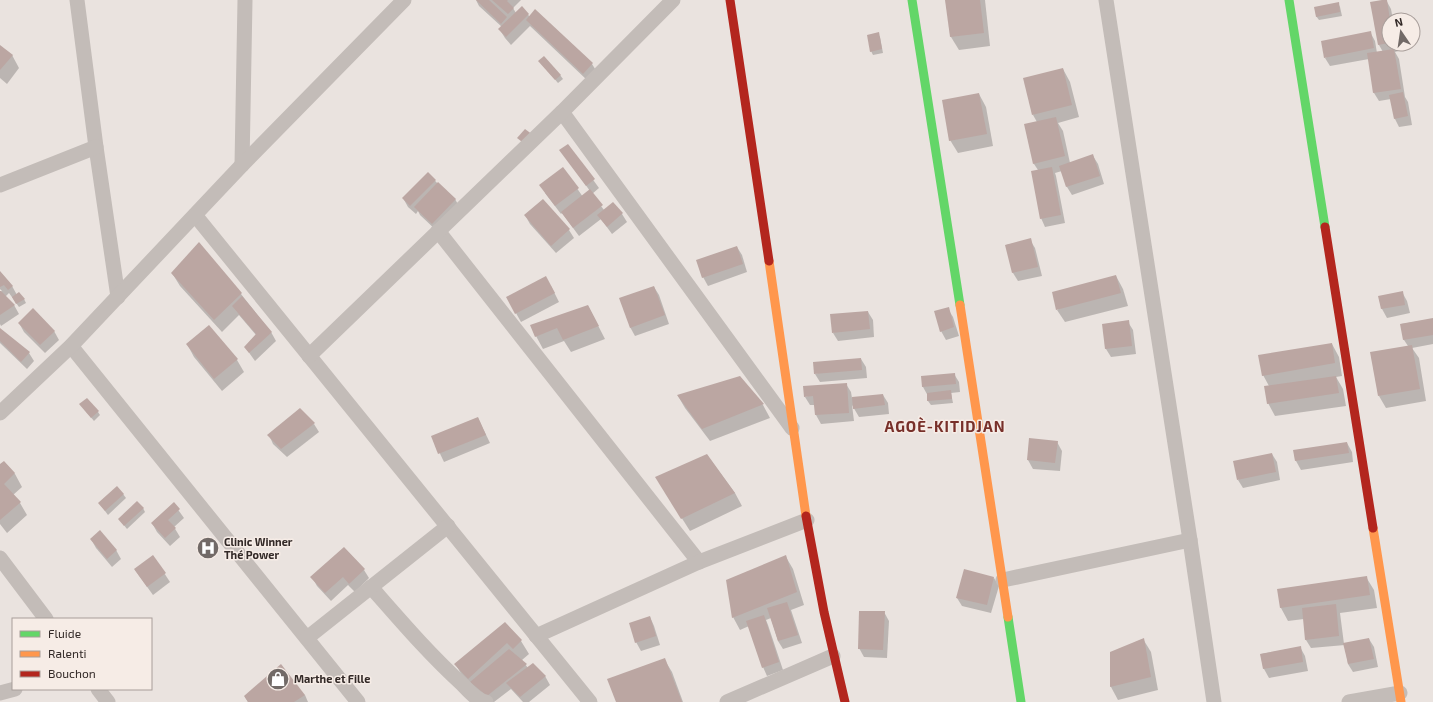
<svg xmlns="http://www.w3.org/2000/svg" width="1433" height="702" font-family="'Exo 2',sans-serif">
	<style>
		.shadow { fill: #0003 }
		.building { fill: #bba6a2 }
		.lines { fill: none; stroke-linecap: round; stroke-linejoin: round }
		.street { stroke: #c3bcb8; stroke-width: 15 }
		.fast { stroke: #63d668; stroke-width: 9 }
		.slow { stroke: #ff974d; stroke-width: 9 }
		.jam { stroke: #b3261e; stroke-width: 9 }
		.labels { text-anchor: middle; stroke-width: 3; stroke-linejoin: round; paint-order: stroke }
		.poi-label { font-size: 11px; font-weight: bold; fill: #322927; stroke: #f6ece6; text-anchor: start }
		.district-label { font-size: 15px; font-weight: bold; letter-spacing: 1px; fill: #78302a; stroke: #f6ece6 }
	</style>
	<rect width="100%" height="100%" fill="#eae3df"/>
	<g class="shadow">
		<path d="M476,0H521L513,8L516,13L522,8L530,17L592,64L597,72L588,81L530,26L511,45L505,38L500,30L502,27L479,6Z"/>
		<path d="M946,0H985L990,46L959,50L951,37Z"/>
		<path d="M1386,0L1391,9L1393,20H1389V44H1397L1398,51L1395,52L1399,59L1405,97L1408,102L1412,125L1399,127L1395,119L1391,99L1379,101L1374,93L1369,59L1330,66L1325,58L1370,32L1375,41L1377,53L1383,52L1379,45L1372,3Z"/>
		<path d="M1338,3L1340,7L1342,16L1319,20L1316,16Z"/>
		<path d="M878,34L880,37L883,53L873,55L871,51Z"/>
		<path d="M0,46L12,55L19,68L7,84L0,78Z"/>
		<path d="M539,61L560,75L563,79L558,83Z"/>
		<path d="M1063,69L1070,82L1079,117L1058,123L1063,131L1070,163L1093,156L1098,164L1104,184L1072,195L1067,187L1062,171L1055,173L1056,176L1065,223L1045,227L1041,218L1038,170L1034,164L1037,122L1033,115Z"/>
		<path d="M979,94L986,107L993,146L958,153L950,140Z"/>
		<path d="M568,145L599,188L592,194L604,210L622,214L627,222L612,234L601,219L579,236L562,213L561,214L545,193L563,168L583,197L590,191L561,151Z"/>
		<path d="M428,173L438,184L455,199L460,208L438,232L420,215L418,211L416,214L408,207L403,198Z"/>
		<path d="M525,215L569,230L574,238L556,253L530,224Z"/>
		<path d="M1030,240L1035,248L1042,276L1018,281L1013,273L1006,245Z"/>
		<path d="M737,247L742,255L747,272L708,286L703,277Z"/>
		<path d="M0,272L12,286L17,295L24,299L26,303L19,307L9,293L5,297L14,305L19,314L1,326L0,324V292L2,291L0,289Z"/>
		<path d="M172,273L241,294L271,332L276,341L255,361L245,347L256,335L239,315L222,332L180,286Z"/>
		<path d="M1116,276L1123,289L1128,306L1065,322L1057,310Z"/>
		<path d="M551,286L559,302L521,322L507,297Z"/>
		<path d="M654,287L659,295L669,324L635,336L630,327Z"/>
		<path d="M1402,292L1407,301L1410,313L1387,318L1382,309L1380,297Z"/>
		<path d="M588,306L605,339L571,352L564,341L543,349L536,336Z"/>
		<path d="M948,309L953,317L959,336L946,340L941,331Z"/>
		<path d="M868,312L873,320L874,337L838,341L833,333Z"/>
		<path d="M1433,319V344L1412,348L1419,358L1426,401L1386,408L1379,396L1408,346L1404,340L1401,324Z"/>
		<path d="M1128,322L1133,330L1136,354L1111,357L1106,349L1103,325Z"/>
		<path d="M19,323L54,331L59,340L45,353L24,332Z"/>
		<path d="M0,329L29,353L34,361L27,369L0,343Z"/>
		<path d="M187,344L237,360L244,372L222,391L194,357Z"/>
		<path d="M1332,344L1339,357L1342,376L1336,377L1343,389L1346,406L1275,416L1268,403L1269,386L1263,375Z"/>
		<path d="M861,359L866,367L867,378L820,382L815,374Z"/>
		<path d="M954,374L959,382L960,392L951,393L953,403L931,405L928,401V396L923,387L922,377Z"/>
		<path d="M740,377L763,405L770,418L710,441L685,408L678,396Z"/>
		<path d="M846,384L851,392L852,398L883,395L888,403L889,414L859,417L852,405L854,421L821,424L816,415L815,405H810L805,397Z"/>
		<path d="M83,408L98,412L100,415L94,421Z"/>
		<path d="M478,418L490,443L444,462L432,437Z"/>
		<path d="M314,424L319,432L287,457L273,444L269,435Z"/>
		<path d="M1030,439L1057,442L1062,451L1060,471L1033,469L1028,460Z"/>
		<path d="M1347,443L1352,452L1353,462L1301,470L1296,461L1295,451Z"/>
		<path d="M1272,454L1277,462L1280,480L1243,488L1238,480Z"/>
		<path d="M707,455L735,493L742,506L690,531L664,490Z"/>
		<path d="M4,462L15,474L22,487L13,495L20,503L27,515L7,533L0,524V465Z"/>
		<path d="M123,494L126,498L108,515L99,503Z"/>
		<path d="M174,504L184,518L174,527L180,537L170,546L157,532L152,523Z"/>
		<path d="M143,508L145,512L127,529L119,519Z"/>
		<path d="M91,539L116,550L121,559L112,567L96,548Z"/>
		<path d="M153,556L170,582L153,595L135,570Z"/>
		<path d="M786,557L793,569L804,605L791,610L802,643L783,649L778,641L771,618L766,620L768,625L783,670L767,676L763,667L749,626L740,630L733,617Z"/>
		<path d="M364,570L369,578L355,592L348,585L331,601L317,586L312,577Z"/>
		<path d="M1366,577L1374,590L1377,608L1340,613L1344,644L1369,639L1374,647L1378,667L1353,672L1348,664L1345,645L1311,648L1306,640L1304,619L1288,621L1281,608L1278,590Z"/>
		<path d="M994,578L999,586L991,613L962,606L957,598Z"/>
		<path d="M884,612L889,621L887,658L864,657L859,648Z"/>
		<path d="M650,617L654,626L660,645L641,651L636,642Z"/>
		<path d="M505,623L521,641L529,654L522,660L528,668L545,676L550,685L529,702H523L511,689L494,702H490L463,677L456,665Z"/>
		<path d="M1143,639L1151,652L1158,690L1118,700L1111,687V653Z"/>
		<path d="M1300,647L1305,656L1308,671L1269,678L1264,669L1261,654Z"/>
		<path d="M664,659L672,672L683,702H617Z"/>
		<path d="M305,695L308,702H248L245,697Z"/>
	</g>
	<g class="building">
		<path d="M476,0H489L507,17L501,24Z"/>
		<path d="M492,0H508L507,1L514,8L508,14Z"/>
		<path d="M945,0H980L984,33L950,37Z"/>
		<path d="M1382,0H1387L1390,20L1389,43L1378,45L1370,2Z"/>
		<path d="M1339,2L1340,12L1316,17L1314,7Z"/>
		<path d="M522,6L529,14L506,37L498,29Z"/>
		<path d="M535,9L593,63L583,74L526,20Z"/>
		<path d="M1371,31L1374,48L1324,58L1321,41Z"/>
		<path d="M879,32L882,49L870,52L867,35Z"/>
		<path d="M0,45L13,55L0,70Z"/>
		<path d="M1394,49L1401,89L1373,93L1367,53Z"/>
		<path d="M544,56L561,75L555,80L538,61Z"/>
		<path d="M1063,68L1072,105L1032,115L1023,78Z"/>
		<path d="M1403,92L1408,116L1394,119L1389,95Z"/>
		<path d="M979,93L987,134L949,141L942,100Z"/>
		<path d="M1056,117L1065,156L1033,164L1024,124Z"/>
		<path d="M525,129L533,135L526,145L517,138Z"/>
		<path d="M568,144L595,179L586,186L559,150Z"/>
		<path d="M1093,154L1100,176L1066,187L1059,166Z"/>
		<path d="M563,167L579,188L555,206L539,185Z"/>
		<path d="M1052,167L1061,215L1040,219L1031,171Z"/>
		<path d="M428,172L436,180L410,206L402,198Z"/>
		<path d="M438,182L456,199L432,224L414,207Z"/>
		<path d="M590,189L603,205L573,228L561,212Z"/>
		<path d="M543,199L570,229L551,246L524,215Z"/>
		<path d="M613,202L623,213L607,227L597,215Z"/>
		<path d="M1031,238L1038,267L1012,273L1005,245Z"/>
		<path d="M199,242L242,293L214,320L171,273Z"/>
		<path d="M737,246L743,264L702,278L696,260Z"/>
		<path d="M0,271L13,286L8,290L4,285L0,287Z"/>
		<path d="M1116,275L1121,293L1056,310L1052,292Z"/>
		<path d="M546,276L555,293L515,314L506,297Z"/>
		<path d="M654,286L665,315L630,328L619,298Z"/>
		<path d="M0,291H1L15,305L0,315Z"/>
		<path d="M1403,291L1405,305L1381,309L1378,296Z"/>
		<path d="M19,292L25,299L16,304L12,297Z"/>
		<path d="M242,296L272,332L249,353L244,347L256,334L232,306Z"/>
		<path d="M588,305L599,326L563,340L557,328L535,337L530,325Z"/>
		<path d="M949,307L954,327L940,332L934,311Z"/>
		<path d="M33,308L55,331L40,345L18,323Z"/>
		<path d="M868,311L870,329L832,333L830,314Z"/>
		<path d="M1433,318V335L1403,340L1400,324Z"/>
		<path d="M1129,320L1132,346L1105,349L1102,324Z"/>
		<path d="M209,325L238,359L214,379L186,344Z"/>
		<path d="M0,328L30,352L21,362L0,341Z"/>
		<path d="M1332,343L1335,363L1262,376L1258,355Z"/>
		<path d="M1412,345L1420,389L1378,396L1370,352Z"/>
		<path d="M861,358L862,370L814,374L813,362Z"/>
		<path d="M955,373L956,384L922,387L921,376Z"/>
		<path d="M740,376L764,404L702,429L677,395Z"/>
		<path d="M1336,376L1339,393L1267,404L1264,386Z"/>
		<path d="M847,383L849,413L815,415L813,396L804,397L803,386Z"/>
		<path d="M951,390L952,399L927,401V393Z"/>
		<path d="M883,394L885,405L853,409L852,397Z"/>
		<path d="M87,398L99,411L91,418L79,404Z"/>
		<path d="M300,408L315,423L281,449L267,435Z"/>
		<path d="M478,417L486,435L438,454L431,436Z"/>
		<path d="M1029,438L1058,441L1055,463L1027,460Z"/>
		<path d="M1347,442L1349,453L1295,461L1293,450Z"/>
		<path d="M1272,453L1276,472L1237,480L1233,461Z"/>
		<path d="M707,454L735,493L681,519L655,477Z"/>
		<path d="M4,461L15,473L4,484L21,502L0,520V464Z"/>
		<path d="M117,486L124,494L105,511L98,503Z"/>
		<path d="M137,501L144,508L124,526L118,519Z"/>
		<path d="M174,502L180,509L168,520L176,528L165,538L151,523Z"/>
		<path d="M100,530L117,550L107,559L90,539Z"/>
		<path d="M344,547L365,569L349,584L343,577L325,593L310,577Z"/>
		<path d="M153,555L166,573L147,587L134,569Z"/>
		<path d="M786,555L797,592L732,618L726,580Z"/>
		<path d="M964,569L994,577L987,605L956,598Z"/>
		<path d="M1367,576L1370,595L1280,608L1277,589Z"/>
		<path d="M787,602L798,635L778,641L767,608Z"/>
		<path d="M1336,604L1339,636L1305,640L1302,608Z"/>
		<path d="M859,611H885L883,650L858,649Z"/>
		<path d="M764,615L779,662L762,668L746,621Z"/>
		<path d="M650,616L656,636L635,643L629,623Z"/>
		<path d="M505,622L522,640L513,649L507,643L468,679L454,664Z"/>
		<path d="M1144,638L1151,677L1110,687V652Z"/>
		<path d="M1369,638L1374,659L1348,664L1343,643Z"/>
		<path d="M1301,646L1303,662L1263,669L1260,654Z"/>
		<path d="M509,649L527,664L487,696L470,682Z"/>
		<path d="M665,658L682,702H616L607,679Z"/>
		<path d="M533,663L546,676L520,697L506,683Z"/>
		<path d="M281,664L305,695L294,702H248L244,696Z"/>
	</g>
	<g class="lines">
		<g class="street">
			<path d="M77,0L96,147L118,297"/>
			<path d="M1106,0L1190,540L1214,702"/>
			<path d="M562,112L792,428"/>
			<path d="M242,165L245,0"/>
			<path d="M0,185L96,147"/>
			<path d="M195,215L590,702"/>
			<path d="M438,231L699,562"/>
			<path d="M71,346L358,702"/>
			<path d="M309,356L562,112L673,0"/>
			<path d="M0,413L71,346L242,165L404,0"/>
			<path d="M0,558L46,619"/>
			<path d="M1003,580L1190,540"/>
			<path d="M371,587C400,620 429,654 462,684C469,691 476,700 486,702"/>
			<path d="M536,636L699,562L807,520"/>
			<path d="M307,638L448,526"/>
			<path d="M98,689L108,702"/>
			<path d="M0,693L15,689"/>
			<path d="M727,702L833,656"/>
			<path d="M1349,702L1400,693"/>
		</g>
		<g class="fast">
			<path d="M912,0L960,305"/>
			<path d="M1289,0L1325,227"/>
			<path d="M1008,617L1021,702"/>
		</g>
		<g class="slow">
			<path d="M769,261L806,516"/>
			<path d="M960,305L1008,617"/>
			<path d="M1373,528L1401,702"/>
		</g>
		<g class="jam">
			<path d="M730,0L769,261"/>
			<path d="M1325,227L1373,528"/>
			<path d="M806,516L824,612L845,702"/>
		</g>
	</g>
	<defs>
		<g id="hospital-disc" transform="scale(1.15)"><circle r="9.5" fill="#726a67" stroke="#f6ece6"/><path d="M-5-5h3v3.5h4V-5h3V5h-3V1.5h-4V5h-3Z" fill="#fff"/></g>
		<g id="shop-disc" transform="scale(1.15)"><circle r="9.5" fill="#726a67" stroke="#f6ece6"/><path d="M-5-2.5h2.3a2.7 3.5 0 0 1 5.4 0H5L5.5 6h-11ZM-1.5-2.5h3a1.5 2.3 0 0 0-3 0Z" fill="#fff"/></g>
	</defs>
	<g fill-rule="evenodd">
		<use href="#hospital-disc" x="208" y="548"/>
		<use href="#shop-disc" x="278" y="679"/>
	</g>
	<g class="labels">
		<g class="poi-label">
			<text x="224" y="546">Clinic Winner<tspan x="224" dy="13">Thé Power</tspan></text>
			<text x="294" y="683">Marthe et Fille</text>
		</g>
		<g class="district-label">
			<text x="945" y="432">AGOÈ-KITIDJAN</text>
		</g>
	</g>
	<rect x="12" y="618" width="140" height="72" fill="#f6ece6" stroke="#a89e9a"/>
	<rect x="20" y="631" width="20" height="6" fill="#63d668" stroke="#a89e9a"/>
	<text x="48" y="638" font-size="12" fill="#322927">Fluide</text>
	<rect x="20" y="651" width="20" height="6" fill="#ff974d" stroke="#a89e9a"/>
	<text x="48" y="658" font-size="12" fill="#322927">Ralenti</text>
	<rect x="20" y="671" width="20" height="6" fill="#b3261e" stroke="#a89e9a"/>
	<text x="48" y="678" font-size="12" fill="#322927">Bouchon</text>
	<g transform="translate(1401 32) rotate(347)"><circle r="19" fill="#f6ece6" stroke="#a89e9a"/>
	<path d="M0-3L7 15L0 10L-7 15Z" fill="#726a67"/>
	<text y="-6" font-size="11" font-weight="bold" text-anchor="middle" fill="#322927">N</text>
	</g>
</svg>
